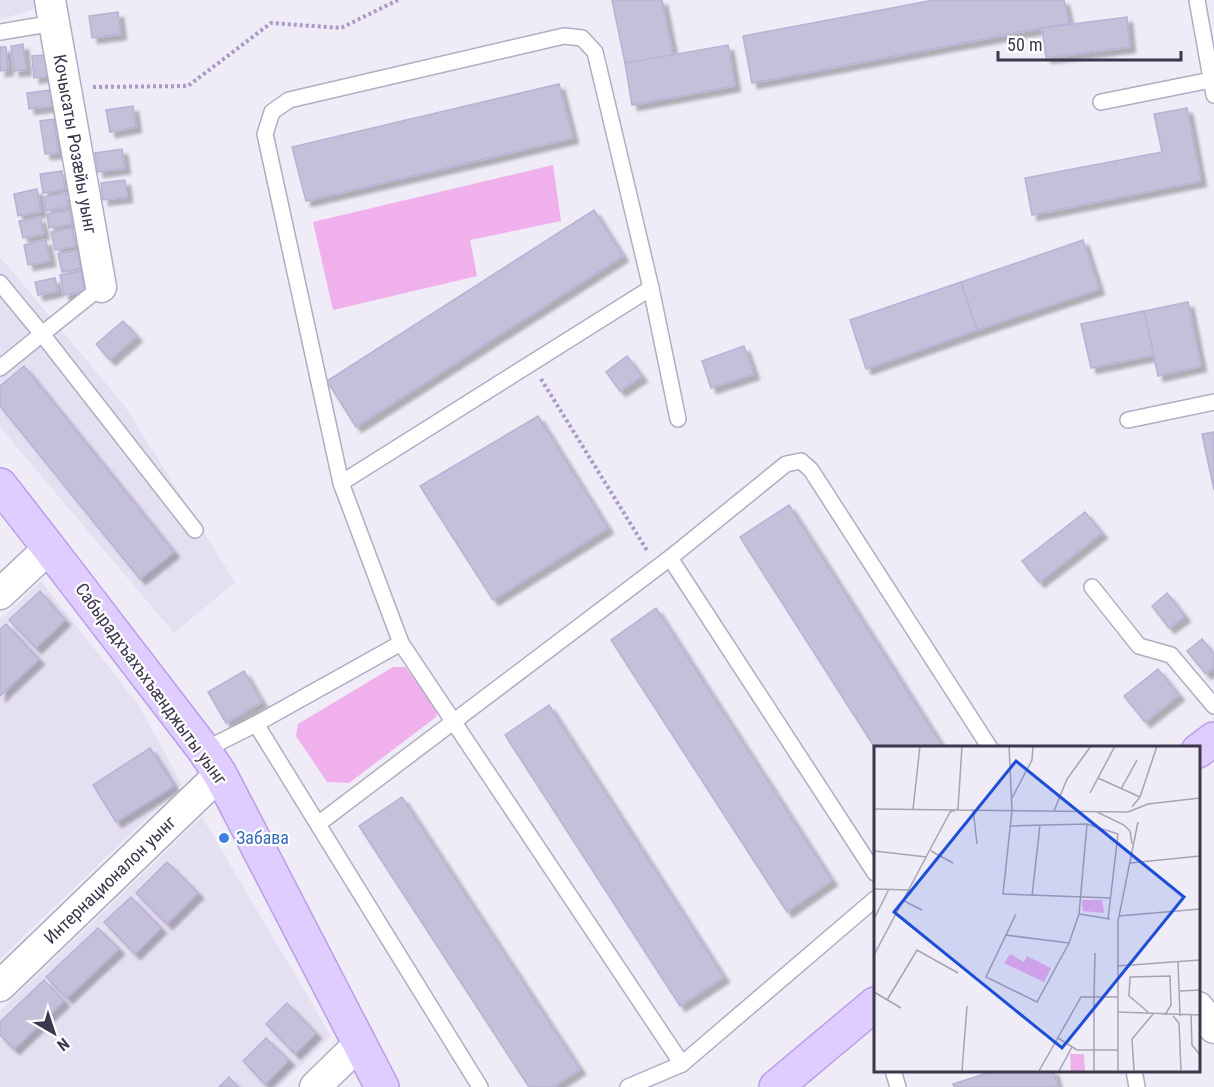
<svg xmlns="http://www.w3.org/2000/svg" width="1214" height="1087" font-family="'Roboto Condensed',sans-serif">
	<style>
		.residential { fill: #e5dff2 }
		.green { fill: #efb0eb }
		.building { fill: #c5bfda; stroke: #b9b1d6; stroke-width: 1.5; filter: url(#shadow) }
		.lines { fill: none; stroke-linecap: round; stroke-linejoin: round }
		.lane-casing { stroke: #b2acc4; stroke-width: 18 }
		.street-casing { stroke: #b2acc4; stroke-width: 33 }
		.secondary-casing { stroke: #b89ee7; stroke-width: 36 }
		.path { stroke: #a79bc7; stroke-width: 4; stroke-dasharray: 3 3; stroke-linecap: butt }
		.lane { stroke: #fff; stroke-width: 15 }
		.street { stroke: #fff; stroke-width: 30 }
		.secondary { stroke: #dfcdff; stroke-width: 33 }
		.shop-dot { fill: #3f7fe0; stroke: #fff; stroke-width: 2 }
		.labels { text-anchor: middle; stroke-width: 4.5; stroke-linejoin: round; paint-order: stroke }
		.street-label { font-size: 18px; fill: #3c374c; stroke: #fff }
		.shop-label { font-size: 18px; fill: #366cbe; stroke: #fff; text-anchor: start }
		.inset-road { fill: none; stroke: #a7a3b3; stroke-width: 1.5 }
		.view { fill: #1d4ed8; fill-opacity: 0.15; stroke: #1d4ed8; stroke-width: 3 }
		.inset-edge { fill: none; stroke: #3c374c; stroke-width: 3 }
	</style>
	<defs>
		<filter id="shadow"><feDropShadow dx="5.5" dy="5.5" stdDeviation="1.5" flood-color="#0004"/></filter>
	</defs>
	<rect width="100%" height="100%" fill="#efebf7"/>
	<g class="residential">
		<path d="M0,0H35L36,9L0,19Z"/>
		<path d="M0,257L124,405L235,582L174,633L0,427Z"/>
		<path d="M41,581L137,703L182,784L0,959V620Z"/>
		<path d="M202,817L331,1036L279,1087H0V1011Z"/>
	</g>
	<g class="green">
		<path d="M553,165L561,221L470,240L477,276L333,310L313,222Z"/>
		<path d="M393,667H405L438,708L436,717L349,783L327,782L296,736L298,724Z"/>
	</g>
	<g class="building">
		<path d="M612,0H662L673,55L625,63Z"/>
		<path d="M934,0H1064L1069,24L1042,28L752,83L743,36Z"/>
		<path d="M118,12L121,34L92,38L89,16Z"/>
		<path d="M1127,17L1130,47L1046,58L1042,28Z"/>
		<path d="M23,44L26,70L14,71L11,46Z"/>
		<path d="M728,45L735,86L632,105L625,63Z"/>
		<path d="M0,47H6L8,70L0,71Z"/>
		<path d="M45,55L47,76L34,78L32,56Z"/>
		<path d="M559,84L573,138L306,201L292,147Z"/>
		<path d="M50,90L52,106L29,109L27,93Z"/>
		<path d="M133,106L136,127L110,132L106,110Z"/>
		<path d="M1187,108L1201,181L1032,215L1025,178L1162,152L1154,114Z"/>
		<path d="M54,119L58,153L45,154L40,121Z"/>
		<path d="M122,149L125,168L98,172L95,153Z"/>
		<path d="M62,171L65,189L43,193L40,174Z"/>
		<path d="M125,180L127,197L103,200L101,183Z"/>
		<path d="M37,189L41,212L18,216L14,194Z"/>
		<path d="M66,193L68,207L46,211L43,197Z"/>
		<path d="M70,210L72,224L49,228L47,214Z"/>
		<path d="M594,210L623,256L356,427L327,381Z"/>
		<path d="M40,217L44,234L23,238L19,221Z"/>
		<path d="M72,228L76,246L55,250L51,232Z"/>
		<path d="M46,240L50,261L28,265L24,245Z"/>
		<path d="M1083,240L1099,289L977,330L961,282Z"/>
		<path d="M77,250L81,268L62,272L58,254Z"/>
		<path d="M81,271L85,291L64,295L60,275Z"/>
		<path d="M55,278L58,291L38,295L35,282Z"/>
		<path d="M961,282L977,330L866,369L850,320Z"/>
		<path d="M1188,302L1201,366L1158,376L1144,311Z"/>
		<path d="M1144,311L1154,355L1091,368L1081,324Z"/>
		<path d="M123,321L137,336L110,360L96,344Z"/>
		<path d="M744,346L754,374L711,388L702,361Z"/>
		<path d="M627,356L642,376L620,391L606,372Z"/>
		<path d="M24,366L174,552L140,579L0,406V386Z"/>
		<path d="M538,416L608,528L493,600L420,486Z"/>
		<path d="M1214,432V490L1202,434Z"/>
		<path d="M789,505L944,748H875L740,537Z"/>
		<path d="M1085,512L1102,533L1039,582L1022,561Z"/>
		<path d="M40,591L65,620L36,648L9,620Z"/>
		<path d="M1167,593L1185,616L1169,628L1152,606Z"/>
		<path d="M656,608L832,880L787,912L611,640Z"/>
		<path d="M6,624L39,659L0,696V629Z"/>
		<path d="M1202,639L1214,654V667L1206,674L1187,651Z"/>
		<path d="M1158,669L1179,695L1145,722L1124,696Z"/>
		<path d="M244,671L262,702L226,723L208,692Z"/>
		<path d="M549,705L724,977L680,1006L505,735Z"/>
		<path d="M150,748L174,786L116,822L93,785Z"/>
		<path d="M402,797L580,1069L553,1087H529L359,826Z"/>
		<path d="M167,862L198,893L167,924L136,893Z"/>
		<path d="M131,897L161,928L135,954L104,922Z"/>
		<path d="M98,928L119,949L67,998L46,977Z"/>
		<path d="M44,980L64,1001L14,1049L0,1035V1022Z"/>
		<path d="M287,1003L316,1033L295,1054L266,1024Z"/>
		<path d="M266,1038L289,1060L265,1084L243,1061Z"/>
		<path d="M997,1070H1053L1058,1087H954L953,1084Z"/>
		<path d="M229,1077L238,1087H219Z"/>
	</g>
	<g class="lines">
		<g class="lane-casing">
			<g id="lane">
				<path d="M1197,0L1214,95"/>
				<path d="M0,32L54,23"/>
				<path d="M1101,102L1211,80"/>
				<path d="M0,283L42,334L0,368"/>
				<path d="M101,287L42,334L195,530"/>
				<path d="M678,419L651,288L595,52L582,38L564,36L289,100L272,112L265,134L341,483L401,643L682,1064"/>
				<path d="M1128,420L1214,402"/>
				<path d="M341,483L651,288"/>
				<path d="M670,558L875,873"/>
				<path d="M1092,587L1139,646L1171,655L1214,706"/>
				<path d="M256,724L480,1087"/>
				<path d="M204,750L256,724L401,643"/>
				<path d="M318,824L670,558L786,464L801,461L811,470L990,748"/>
				<path d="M893,1070L898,1087"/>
				<path d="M1134,1070L1137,1087"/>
				<path d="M628,1087L682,1064L875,899"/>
			</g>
		</g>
		<g class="street-casing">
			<g id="street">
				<path d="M50,0L101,287"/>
				<path d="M0,594L49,548"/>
				<path d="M0,986L220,774"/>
				<path d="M1198,1007L1214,1028"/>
				<path d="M315,1087L360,1043"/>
			</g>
		</g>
		<g class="secondary-casing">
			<g id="secondary">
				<path d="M0,485L49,548L204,750L220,774L382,1087"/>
				<path d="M1198,751L1214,739"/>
				<path d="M776,1087L875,1004"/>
			</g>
		</g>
		<g class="path">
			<path d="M93,87L188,86L271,23L341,28L398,0"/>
			<path d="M541,379L648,552"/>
		</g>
		<use href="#lane" class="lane"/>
		<use href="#street" class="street"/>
		<use href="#secondary" class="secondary"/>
	</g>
	<circle class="shop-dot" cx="224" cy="838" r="6"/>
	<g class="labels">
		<g class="street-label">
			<text transform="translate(75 144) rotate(80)" y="6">Кочысаты Розæйы уынг</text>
			<text transform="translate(151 684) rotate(54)" y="6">Сабырадхъахъхъæнджыты уынг</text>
			<text transform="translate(110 880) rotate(-44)" y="6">Интернационалон уынг</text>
		</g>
		<g class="shop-label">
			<text x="236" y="844">Забава</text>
		</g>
	</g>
	<g transform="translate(874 746)">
		<rect width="326" height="326" fill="#efebf7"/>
		<path d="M208,154H228L230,167L209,165ZM136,208L150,216L153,210L177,222L170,236L130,217ZM196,308H210L211,325H197Z" fill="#efb0eb"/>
		<path class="inset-road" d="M135,0L138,64L129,148L237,152M224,32L266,51M247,43L263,14M216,47L241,0M138,52L158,14L159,0M258,61L266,51L283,0M0,63L254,66M39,63L46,0M99,63L103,98M180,65L193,33L217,0M223,66L250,79L256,85L258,98M254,66L274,58L326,52M136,80L213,78L244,88L234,173M0,105L53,111M57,105L79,117M256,117L326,110M0,143L36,144M158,150L166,79M30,155L48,164M142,168L112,231L163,256L195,197L205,168L213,78M205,168L236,173M245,170L326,163M0,173L15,143M131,189L195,197M0,209L76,66L84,63L88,0M304,216L306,270M243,220L326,214M306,245L326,244M0,246L27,262M13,254L43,204L84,227M243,266L326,269M274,266L255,250L256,231L296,230L297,259L291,269M317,269L318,299L326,309M299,270L305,277L307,325M184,292L203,304H244M88,325L93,260M165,325L207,251H220L221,207M185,325L198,301M220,325V251H243M244,325V175L264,76M260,325L258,293L280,267"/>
		<path class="view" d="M142,15L310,151L188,302L20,166Z"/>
		<rect width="326" height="326" class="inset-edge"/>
	</g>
	<g transform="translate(54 1033) rotate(141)" stroke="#ffffff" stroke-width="4.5" paint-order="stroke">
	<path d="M0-4.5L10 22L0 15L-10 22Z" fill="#3c374c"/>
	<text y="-9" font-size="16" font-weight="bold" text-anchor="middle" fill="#3c374c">N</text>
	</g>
	<path d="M998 51v9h183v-9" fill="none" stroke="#3c374c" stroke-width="3"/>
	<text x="1007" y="51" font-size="18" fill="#3c374c" stroke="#ffffff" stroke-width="4.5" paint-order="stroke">50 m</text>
</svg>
